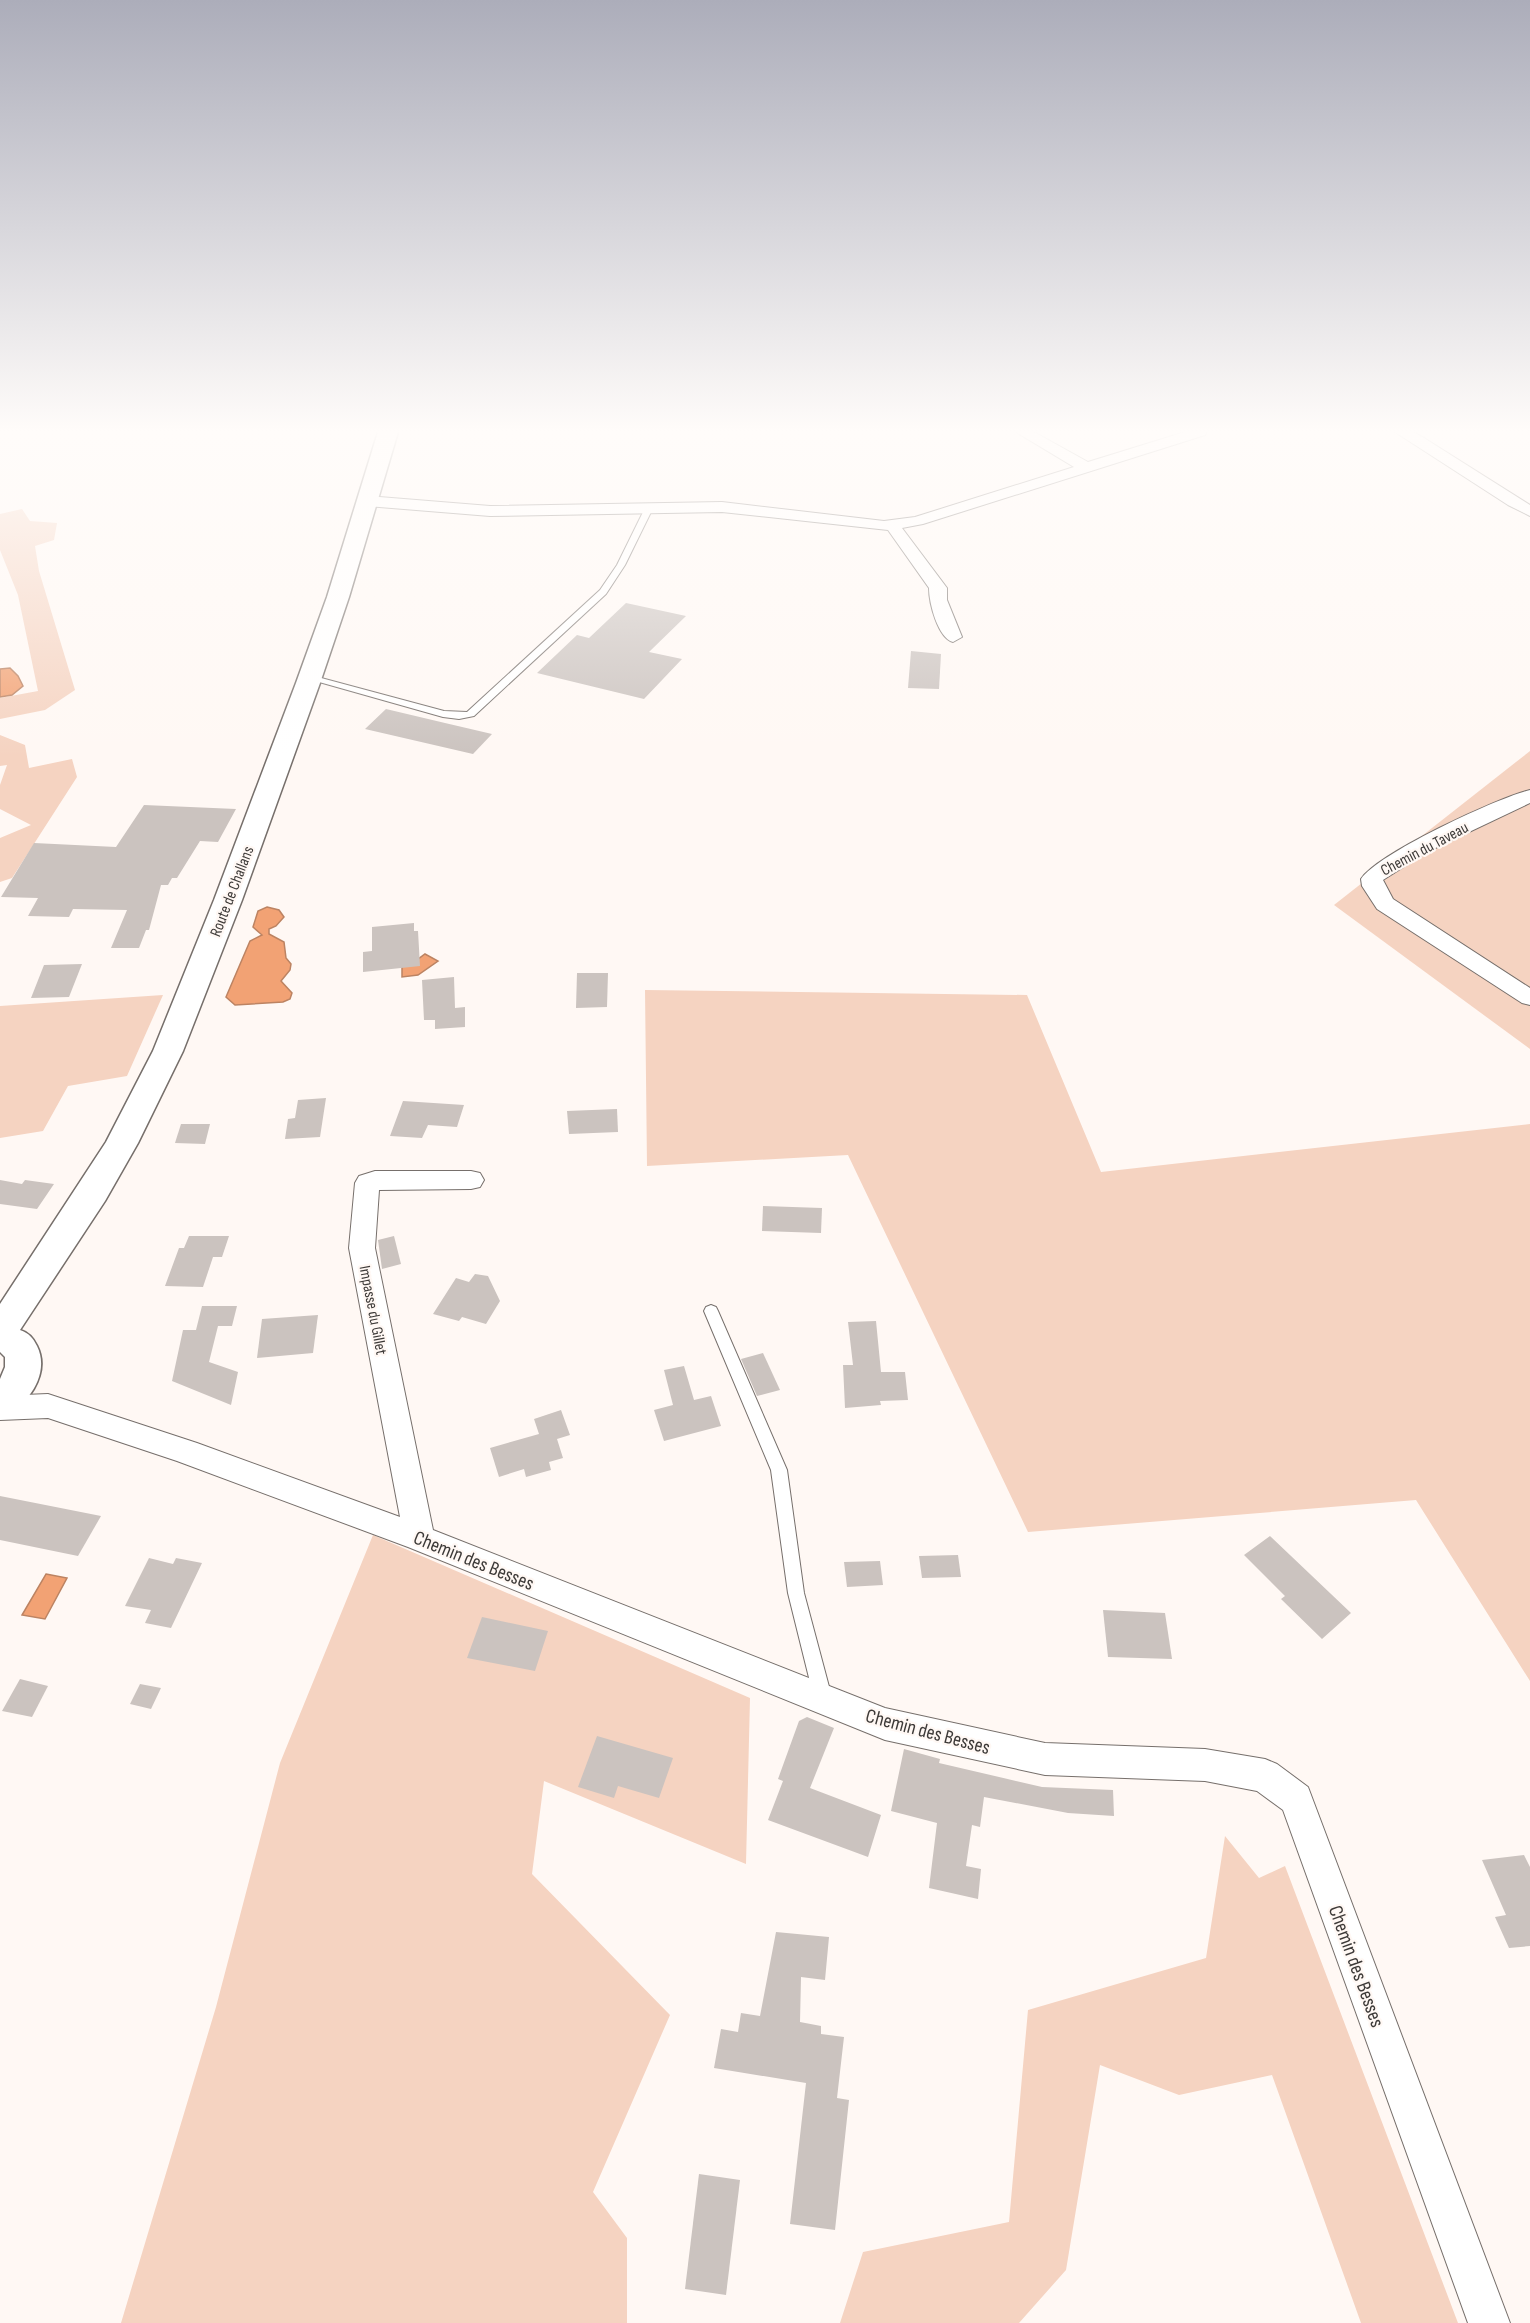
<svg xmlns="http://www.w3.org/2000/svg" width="1530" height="2323" font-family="'Sofia Sans Condensed',sans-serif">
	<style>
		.green { fill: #f5d3c1 }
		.water { fill: #f2a274; stroke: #bc8362; stroke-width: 1.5 }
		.building { fill: #cbc3bf }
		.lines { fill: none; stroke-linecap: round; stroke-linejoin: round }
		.service-casing { stroke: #766f6b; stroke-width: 2 }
		.minor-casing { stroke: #766f6b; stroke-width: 2 }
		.secondary-casing { stroke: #766f6b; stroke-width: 3 }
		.service { fill: #fff; fill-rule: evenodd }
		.minor { fill: #fff; fill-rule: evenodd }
		.secondary { fill: #fff; fill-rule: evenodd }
		.labels { text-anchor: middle; stroke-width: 4.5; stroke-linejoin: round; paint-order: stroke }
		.street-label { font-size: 16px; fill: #3d3a38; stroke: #fff8f4 }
		.near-street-label { font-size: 20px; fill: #3d3a38; stroke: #fff8f4 }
	</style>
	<rect width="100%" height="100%" fill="#fff8f4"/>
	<g class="green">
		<path d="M22,509L30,521L57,523L54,540L35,546L39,571L75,690L45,710L0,719V698L38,691L18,595L0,550V514Z"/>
		<path d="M0,735L25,745L29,768L72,759L77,777L12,878L0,882V838L31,825L0,809V785L7,765L0,766Z"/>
		<path d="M1530,751V1049L1334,905Z"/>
		<path d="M645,990L1027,995L1101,1172L1530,1124V1681L1416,1500L1028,1532L848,1155L647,1166Z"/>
		<path d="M163,995L127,1076L68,1086L43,1131L0,1138V1006Z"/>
		<path d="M373,1535L750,1698L746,1864L544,1781L532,1874L670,2015L593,2192L627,2238V2323H121L216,2007L280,1763Z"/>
		<path d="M1225,1836L1259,1878L1285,1866L1458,2323H1361L1272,2075L1179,2095L1100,2065L1066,2270L1019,2323H840L863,2252L1009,2222L1028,2010L1206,1958Z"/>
	</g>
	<g class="water">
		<path d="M10,668L18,676L23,686L12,695L0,697V669Z"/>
		<path d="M267,907L279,910L284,917L276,926L269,929V934L284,942L286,958L291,964L290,970L281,981L292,993L290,999L283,1002L235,1005L226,997L250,941L262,935L253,927L258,911Z"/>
		<path d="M425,954L438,961L418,975L402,977V966L410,965Z"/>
		<path d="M46,1574L67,1578L45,1619L22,1615Z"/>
	</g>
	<g class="building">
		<path d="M626,603L686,616L649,652L682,659L644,699L537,673L577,635L589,638Z"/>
		<path d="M911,651L941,654L939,689L908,688Z"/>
		<path d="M386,709L445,723L492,734L473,754L365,729Z"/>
		<path d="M144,805L236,809L218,842L200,841L177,878H172L168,885H161L149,930H146L139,948H111L127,910L73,909L69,917L28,916L38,898L1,897L34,843L116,847Z"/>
		<path d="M414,923V931H418L420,966L363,972V952L372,951V927Z"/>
		<path d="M82,964L69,997L31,998L44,965Z"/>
		<path d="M577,973H608L607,1007L576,1008Z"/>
		<path d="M454,977L455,1008L465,1007V1027L435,1029V1020H424L422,980Z"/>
		<path d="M326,1098L320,1137L285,1139L288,1119L295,1118L298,1100Z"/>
		<path d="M403,1101L464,1105L457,1127L428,1125L422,1138L390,1136Z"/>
		<path d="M617,1109L618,1132L569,1134L567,1111Z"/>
		<path d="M181,1124H210L205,1144L175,1143Z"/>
		<path d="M0,1180L22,1184L25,1180L54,1184L37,1209L0,1204Z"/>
		<path d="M763,1206L822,1208L821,1233L762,1231Z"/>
		<path d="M189,1236H229L222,1257H213L203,1287L165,1286L179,1248H184Z"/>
		<path d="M394,1236L401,1264L382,1269L378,1240Z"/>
		<path d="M475,1274L488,1276L500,1301L486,1324L462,1317L459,1321L433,1314L456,1278L469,1282Z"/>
		<path d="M202,1306H237L232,1326H218L209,1362L238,1372L231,1405L172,1381L183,1330H196Z"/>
		<path d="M318,1315L313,1353L257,1358L262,1319Z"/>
		<path d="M876,1321L881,1372H905L908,1400L880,1401L881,1405L845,1408L843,1365H853L848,1322Z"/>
		<path d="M763,1353L780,1390L757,1396L741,1359Z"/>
		<path d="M684,1366L694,1400L711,1396L721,1426L664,1441L654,1410L673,1405L664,1370Z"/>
		<path d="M561,1410L570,1435L557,1439L563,1458L549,1462L551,1470L526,1477L524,1469L499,1477L490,1448L539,1434L534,1419Z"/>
		<path d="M0,1496L101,1516L78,1556L0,1540Z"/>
		<path d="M1270,1536L1351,1613L1322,1639L1281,1599L1285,1596L1244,1555Z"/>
		<path d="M958,1555L961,1577L922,1578L919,1556Z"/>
		<path d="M149,1558L173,1564L176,1558L202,1563L171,1628L145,1623L151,1610L125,1606Z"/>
		<path d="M880,1561L883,1585L847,1587L844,1562Z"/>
		<path d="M1103,1610L1165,1613L1172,1659L1108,1657Z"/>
		<path d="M482,1617L548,1631L535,1671L467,1658Z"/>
		<path d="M20,1679L48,1686L32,1717L2,1711Z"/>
		<path d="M140,1684L161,1688L151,1709L130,1704Z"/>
		<path d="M807,1717L834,1728L810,1788L881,1815L868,1857L768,1820L783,1781L778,1779L799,1721Z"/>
		<path d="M597,1736L673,1758L659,1798L618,1786L614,1798L578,1787Z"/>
		<path d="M904,1749L940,1759L939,1763L1042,1787L1113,1790L1114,1816L1068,1813L984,1797L980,1827L972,1825L966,1866L981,1869L978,1899L929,1888L937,1823L891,1811Z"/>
		<path d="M1524,1855L1530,1867V1946L1509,1948L1495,1917L1506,1915L1482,1860Z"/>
		<path d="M776,1932L829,1937L825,1980L801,1977L800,2022L821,2026V2034L844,2037L837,2098L849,2100L835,2230L790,2224L806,2083L714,2068L721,2029L738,2032L741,2013L760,2016Z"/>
		<path d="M699,2174L740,2180L726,2295L685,2289Z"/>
	</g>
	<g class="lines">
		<g class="service-casing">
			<g id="service">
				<path d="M645,508L652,510L625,565L606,594L474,716L459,719L443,717L305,678L310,675L444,711L467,712L600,590L617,565Z"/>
				<path d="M711,1305L716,1307L718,1311L787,1470L804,1593L832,1698L829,1704L823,1706L817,1704L814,1698L788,1593L771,1470L704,1311L706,1307Z"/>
			</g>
		</g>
		<g class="minor-casing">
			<g id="minor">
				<path d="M1016,432H1034L1088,462L1185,432H1207L1205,435L923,524L902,528L947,588V600L962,637L953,642C938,638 929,603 929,588L888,530L722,512L490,516L367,506L359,501L367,496L490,506L722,502L884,521L915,517L1074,467Z"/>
				<path d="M1395,432H1413L1424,438L1530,505V516L1508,505Z"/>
				<path d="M1530,790V803L1427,852L1383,880L1393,899L1530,988V1005L1522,1003L1377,909L1362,886L1361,879C1379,853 1497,798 1530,790Z"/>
				<path d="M375,1171H471L480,1173L484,1180L480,1187L471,1189L379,1190L375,1248L433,1530L885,1708L1045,1743L1205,1749L1265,1759L1277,1764L1308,1787L1510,2323H1468L1283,1810L1257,1791L1205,1781L1045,1775L885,1740L408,1547L177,1461L48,1418L0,1420V1396L48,1394L197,1443L400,1517L349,1248L355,1183L359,1176Z"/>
			</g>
		</g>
		<g class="secondary-casing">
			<path id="secondary" d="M378,432H398L349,597L320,683L242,900L183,1051L138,1143L105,1201L20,1330C29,1333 33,1338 37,1346C51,1374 27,1408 0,1417V1379L5,1367V1357L0,1352V1304L106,1142L153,1051L214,900L296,683L327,597Z"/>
		</g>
		<use href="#service" class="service"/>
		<use href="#minor" class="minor"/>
		<use href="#secondary" class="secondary"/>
	</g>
	<linearGradient id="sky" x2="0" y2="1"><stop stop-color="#acadba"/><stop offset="0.57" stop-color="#fffcfa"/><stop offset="1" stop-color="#fffcfa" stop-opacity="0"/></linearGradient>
	<rect width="1530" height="757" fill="url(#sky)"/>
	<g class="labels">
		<g class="street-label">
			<text transform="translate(1424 848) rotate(-28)" y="6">Chemin du Taveau</text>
			<text transform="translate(231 891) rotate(-69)" y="6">Route de Challans</text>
			<text transform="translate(374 1310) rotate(79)" y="6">Impasse du Gillet</text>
		</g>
		<g class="near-street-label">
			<text transform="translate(474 1560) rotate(22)" y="7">Chemin des Besses</text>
			<text transform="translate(928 1731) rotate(15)" y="7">Chemin des Besses</text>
			<text transform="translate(1357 1966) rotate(70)" y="7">Chemin des Besses</text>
		</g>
	</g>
</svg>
